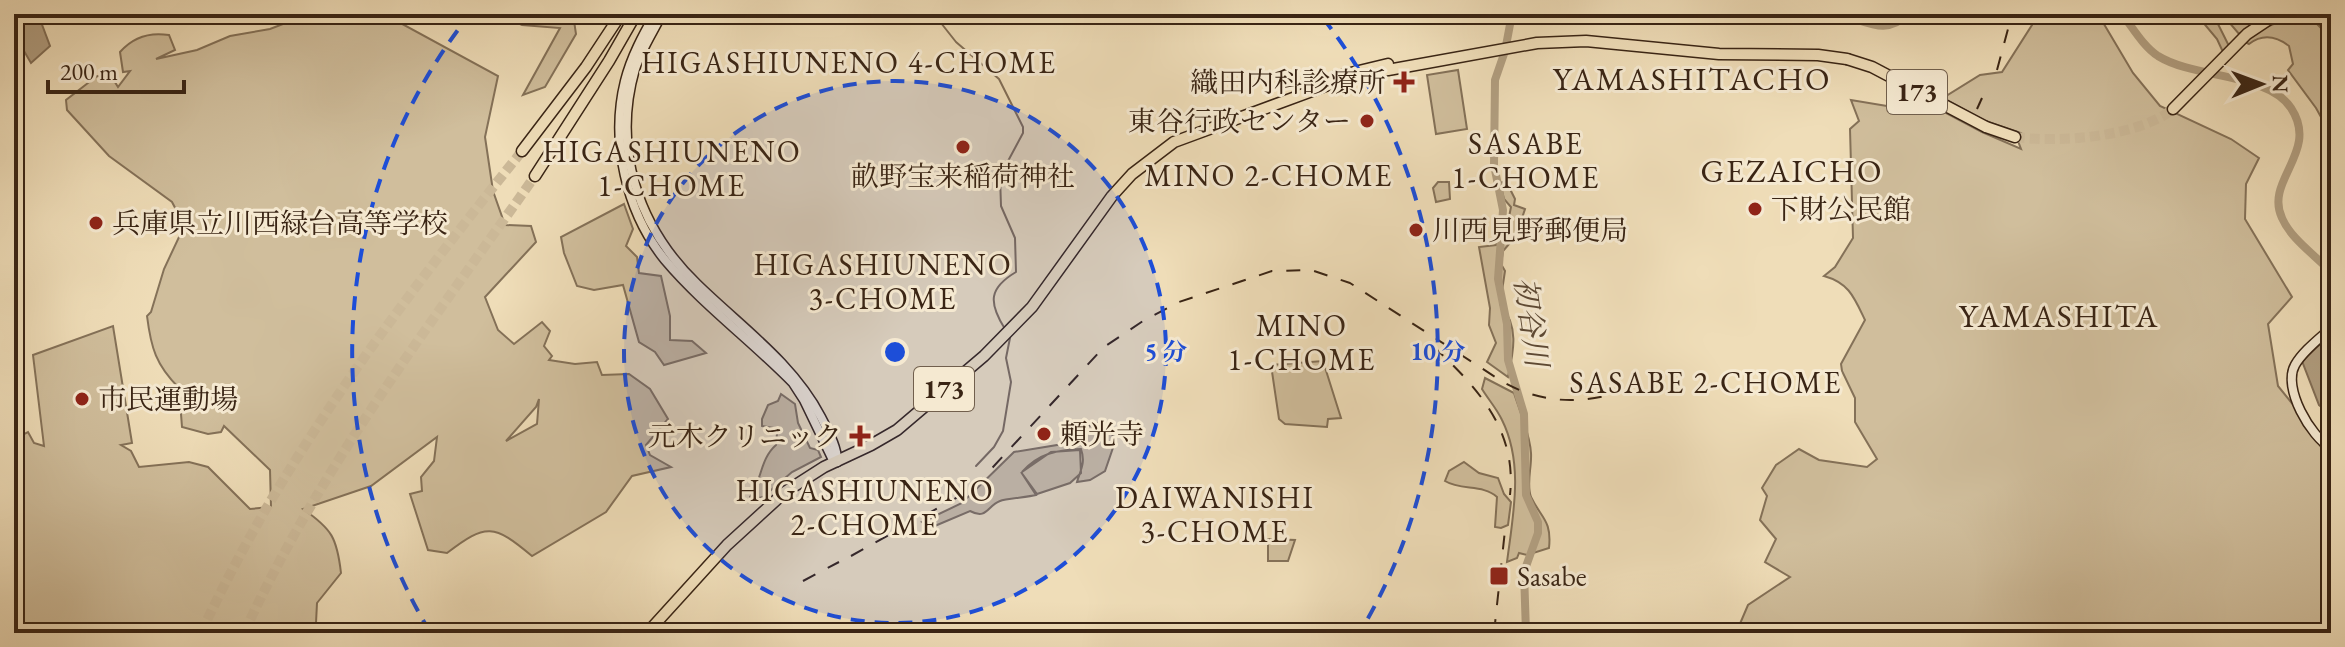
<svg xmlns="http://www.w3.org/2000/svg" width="2345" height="647" font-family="'EB Garamond','Noto Serif JP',serif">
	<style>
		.green { fill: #d0be9c; stroke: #847158; stroke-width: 2; fill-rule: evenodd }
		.water { fill: #b19e80; stroke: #816d55; stroke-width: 2 }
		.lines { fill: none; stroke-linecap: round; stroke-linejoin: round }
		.stream { stroke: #816d55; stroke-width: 2 }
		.river { stroke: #b19e80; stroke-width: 8 }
		.highway-tunnel { stroke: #cbb897; stroke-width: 10; stroke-dasharray: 10 5; stroke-linecap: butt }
		.secondary-casing { stroke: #392414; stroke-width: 11 }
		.highway-casing { stroke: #392414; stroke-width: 13 }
		.secondary { stroke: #f5e9d1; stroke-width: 8 }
		.highway { stroke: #efddb8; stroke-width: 10 }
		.rail { stroke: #392414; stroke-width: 2; stroke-dasharray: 14 14; stroke-linecap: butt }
		.highway-bridge-casing { stroke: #392414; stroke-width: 13; stroke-linecap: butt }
		.highway-bridge { stroke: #efddb8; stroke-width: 10 }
		.ring { fill: none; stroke: #1d4ed8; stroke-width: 4; stroke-dasharray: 14 10 }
		.poi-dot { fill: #8f2418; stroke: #f5e9d1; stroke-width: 3 }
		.labels { text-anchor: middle; stroke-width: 6; stroke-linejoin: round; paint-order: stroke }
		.shield { fill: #f5e9d1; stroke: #715f4d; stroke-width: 2 }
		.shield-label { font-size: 26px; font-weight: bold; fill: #392414 }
		.poi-label { font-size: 28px; fill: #392414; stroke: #f5e9d1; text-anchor: start }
		.neighbourhood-label { font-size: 30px; letter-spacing: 2px; fill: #392414; stroke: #f5e9d1 }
		.water-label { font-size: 30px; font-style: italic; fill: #5d4934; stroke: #f5e9d1 }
		.quarter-label { font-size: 32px; letter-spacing: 2px; fill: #392414; stroke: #f5e9d1 }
		.centre { fill: #1d4ed8; stroke: #f5e9d1; stroke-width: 4 }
		.ring-label { font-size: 24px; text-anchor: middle; font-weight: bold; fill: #1d4ed8; stroke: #f5e9d1; stroke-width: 6; stroke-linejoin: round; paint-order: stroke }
	</style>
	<rect width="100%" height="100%" fill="#efddb8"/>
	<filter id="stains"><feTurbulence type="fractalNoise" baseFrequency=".0025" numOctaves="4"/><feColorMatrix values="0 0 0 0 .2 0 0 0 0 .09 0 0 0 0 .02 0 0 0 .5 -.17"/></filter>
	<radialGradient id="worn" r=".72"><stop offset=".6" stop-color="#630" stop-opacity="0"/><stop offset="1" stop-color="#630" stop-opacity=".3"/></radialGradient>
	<g class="green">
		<path d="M309,14H384L498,76L485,137L493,191L505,225L531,226L536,242L485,297L498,330L514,344L542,322L550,331L544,346L552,356L549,360L575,364L597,362L602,375L629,374L650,389L668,419L646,445L650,455L671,467L632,476L606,512L532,556C494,524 486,523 447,553L428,550L410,494L422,491L421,477L434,461L437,437L371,486L303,509C332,529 337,538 341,573L317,603L316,623L305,625L303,633H14V439L28,432L34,443L44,446L33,355L113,326L132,443L121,445L131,451L139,467L189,462L208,467L250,509L271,507L270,470L224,426L221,432L208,434L182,427L179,388C156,365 151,348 147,316L151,312L164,269L180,235L181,219L172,202L109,156L67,110L66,100L97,76L113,79L118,87L130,71L123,72L120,52C133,37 150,32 169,35L175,50L156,59L197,50L230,36L270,29ZM539,399L537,424L506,441L536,407Z"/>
		<path d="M499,14H573L576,34L545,87L523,95L560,28L522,25Z"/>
		<path d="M2039,14H2098L2133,73L2160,106L2231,139L2259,158L2246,184L2245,219L2292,297L2268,324L2278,386L2299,412L2331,463V633H1736L1748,605L1790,577L1765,562L1776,539L1760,520L1767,496L1762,488L1776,465L1799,449L1819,460L1867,467L1877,459L1855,422V398L1842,371L1841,364L1865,320C1854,297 1849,283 1824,276L1835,267L1853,238L1850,129L1859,121L1851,100L1905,109L1931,108L1933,106L1982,132L2021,149L2018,141L2021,133L1985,121L1943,98L1980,75L2002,72Z"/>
		<path d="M2196,14H2213L2229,46L2223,52L2217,39Z"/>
		<path d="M2222,14H2269L2239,34Z"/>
		<path d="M2299,14L2309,16L2331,38V129L2327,128L2316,108L2288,70L2293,64L2289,46C2276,36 2262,34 2249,44L2245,42L2261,29Z"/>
		<path d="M1458,70L1467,129L1436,134L1427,75Z"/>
		<path d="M1506,181L1515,199L1514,205L1525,209L1516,236L1503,251L1501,264L1505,271L1500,304C1519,326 1514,350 1508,377L1487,362L1496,343L1489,325L1490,308L1479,247L1496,245L1500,228L1508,222L1511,207L1504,199L1500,183Z"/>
		<path d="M1438,182H1449L1450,199L1436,202L1433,188Z"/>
		<path d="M624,204L633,229L626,246L637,257L639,273L661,276L670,316V340L692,341L706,353L664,365L655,352L639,342L623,285L594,290L577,286L564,253L561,237Z"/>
		<path d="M1323,361L1341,418L1328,419L1327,427L1285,424L1279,419L1271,365Z"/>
		<path d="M1485,378L1514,393C1520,412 1530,434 1531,453C1532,467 1526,484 1531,497C1541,518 1552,520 1549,548L1527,555L1519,553L1517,558L1507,562C1513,515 1524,464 1502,420C1497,409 1488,399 1482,389Z"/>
		<path d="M781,394L795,404L798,423L810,448L818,450L821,457L792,472L763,497L751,500L750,497C762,480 760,459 776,445L777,433L773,428L762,426V419L768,405L778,401Z"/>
		<path d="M1101,422L1116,439L1105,471L1090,480L1077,482C1080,471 1086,463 1081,449C1057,450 1039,453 1022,472L1051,452L1080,450L1081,473L1070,483L1037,494L1021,472L1036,495C1028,497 1005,499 1000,501C987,506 987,520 970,511L930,528L922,522L962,503L1014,452L1069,443L1073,431Z"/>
		<path d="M1464,462L1479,473L1498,478L1504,494L1511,502L1508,525L1501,528L1495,527L1497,497C1483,484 1461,491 1445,481L1449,471Z"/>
		<path d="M1268,539L1295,540L1288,561H1268Z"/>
	</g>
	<g class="water">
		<path d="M14,14H38L50,46L31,63L14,34Z"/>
		<path d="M2331,334V414L2319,405L2302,361Z"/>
	</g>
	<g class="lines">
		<g class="stream">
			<path d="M940,14L941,23L956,42L999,79L1023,127V133L1000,176L1001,206L1015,238L1016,272C989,288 988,302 1005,329"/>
			<path d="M976,466L994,447L1003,431L1011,382L1006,358L1010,338"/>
		</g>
		<g class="river">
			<path d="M1512,14L1505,51L1495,80L1494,165L1503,210L1498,279L1507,324L1508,360L1524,414L1526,495L1538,522V533L1524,572L1526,633"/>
			<path d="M1838,14C1866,20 1885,37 1908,14"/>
			<path d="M2122,14C2133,28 2143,46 2158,56C2195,79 2268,73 2291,108C2320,152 2264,180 2282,218C2291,239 2315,255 2331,272"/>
		</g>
		<g class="highway-tunnel">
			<path d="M2015,137C2059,143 2138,137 2173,109"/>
			<path d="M201,633C283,456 401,302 522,151"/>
			<path d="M244,633C319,469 431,323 535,176"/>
		</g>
		<g class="secondary-casing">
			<g id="secondary">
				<path d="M655,14C643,35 631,57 625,81C610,141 626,212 665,260C703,305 752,341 793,383L804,400L832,458L837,462"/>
				<path d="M662,14C653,32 641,50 635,69C612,149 638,227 697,284C741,327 792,362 821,417C827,429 838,448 837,462"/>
				<path d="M2315,14L2331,28"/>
				<path d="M2331,328C2319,339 2303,351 2295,365C2282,388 2311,437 2331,448"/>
			</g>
		</g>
		<g class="highway-casing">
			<g id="highway">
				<path d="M1334,77L1388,64"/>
				<path d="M2173,109L2247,34L2277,14"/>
				<path d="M1986,127L2015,137"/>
				<path d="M522,151L586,67L621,14"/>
				<path d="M535,176L609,61L636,14"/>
				<path d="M647,633L727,545L785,492L824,467L871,445L897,430L984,356L1032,307L1112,196L1132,174L1174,142L1331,84L1388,70L1537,43L1586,41L1719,54L1818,55L1847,59"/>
			</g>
		</g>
		<use href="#secondary" class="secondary"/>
		<use href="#highway" class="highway"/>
		<g class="rail">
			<path d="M1997,70L2012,14"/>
			<path d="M1977,109L1982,98"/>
			<path d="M1433,346C1478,388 1517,430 1510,495"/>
			<path d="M851,556L967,492L981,480L1104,347L1143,321L1179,302L1272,271L1311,270L1350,283L1503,382C1546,406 1588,404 1633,388"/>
			<path d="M803,581L839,562"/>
			<path d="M1494,633L1505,530"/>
		</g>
		<g class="highway-bridge-casing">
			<path id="highway-bridge" d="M1847,59L1872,67L1986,127"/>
		</g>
		<use href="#highway-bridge" class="highway-bridge"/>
	</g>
	<circle cx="895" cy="352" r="271" fill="#1d4ed8" fill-opacity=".12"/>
	<g class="ring">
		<circle cx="895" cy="352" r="271"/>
		<path d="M430 632A543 543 0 0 1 467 18M1323 18A543 543 0 0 1 1360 632"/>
	</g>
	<g class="poi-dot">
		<path d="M1400 70h8v8h8v8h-8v8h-8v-8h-8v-8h8z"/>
		<circle cx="1367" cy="121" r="8"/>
		<circle cx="963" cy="147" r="8"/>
		<circle cx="1755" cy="209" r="8"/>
		<circle cx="96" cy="223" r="8"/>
		<circle cx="1416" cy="230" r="8"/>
		<circle cx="82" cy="399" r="8"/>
		<circle cx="1044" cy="434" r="8"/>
		<path d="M856 424h8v8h8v8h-8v8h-8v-8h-8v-8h8z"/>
		<rect x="1489" y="566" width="20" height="20" rx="4"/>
	</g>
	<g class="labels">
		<g class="shield">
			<rect x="1887" y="70" width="60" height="44" rx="6"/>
			<rect x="914" y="367" width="60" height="44" rx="6"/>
		</g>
		<g class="shield-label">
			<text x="1917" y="101">173</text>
			<text x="944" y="398">173</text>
		</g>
		<g class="poi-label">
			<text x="1386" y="92" text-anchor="end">織田内科診療所</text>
			<text x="1351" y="131" text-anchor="end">東谷行政センター</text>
			<text x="963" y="186" text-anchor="middle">畝野宝来稲荷神社</text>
			<text x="1771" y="219">下財公民館</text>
			<text x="112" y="233">兵庫県立川西緑台高等学校</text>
			<text x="1432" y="240">川西見野郵便局</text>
			<text x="98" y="409">市民運動場</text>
			<text x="1060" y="444">頼光寺</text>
			<text x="842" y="446" text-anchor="end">元木クリニック</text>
			<text x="1517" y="586">Sasabe</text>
		</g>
		<g class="neighbourhood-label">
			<text x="849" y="73">HIGASHIUNENO 4-CHOME</text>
			<text x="1526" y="154">SASABE<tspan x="1526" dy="34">1-CHOME</tspan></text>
			<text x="672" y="162">HIGASHIUNENO<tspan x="672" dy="34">1-CHOME</tspan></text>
			<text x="1269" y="186">MINO 2-CHOME</text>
			<text x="883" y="275">HIGASHIUNENO<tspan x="883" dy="34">3-CHOME</tspan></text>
			<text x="1302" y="336">MINO<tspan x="1302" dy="34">1-CHOME</tspan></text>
			<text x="1706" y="393">SASABE 2-CHOME</text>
			<text x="865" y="501">HIGASHIUNENO<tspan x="865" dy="34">2-CHOME</tspan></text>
			<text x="1215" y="508">DAIWANISHI<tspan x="1215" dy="34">3-CHOME</tspan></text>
		</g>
		<g class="water-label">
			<text transform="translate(1531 322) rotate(82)" y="10">初谷川</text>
		</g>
		<g class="quarter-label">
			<text x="1692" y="90">YAMASHITACHO</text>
			<text x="1792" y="182">GEZAICHO</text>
			<text x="2059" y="327">YAMASHITA</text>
		</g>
	</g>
	<circle cx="895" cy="352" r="12" class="centre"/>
	<g class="ring-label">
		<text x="1166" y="360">5 分</text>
		<text x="1438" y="360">10 分</text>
	</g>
	<rect width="2345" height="647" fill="none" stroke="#efddb8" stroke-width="48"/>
	<rect x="16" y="16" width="2313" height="615" fill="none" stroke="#392414" stroke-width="4"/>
	<rect x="24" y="24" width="2297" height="599" fill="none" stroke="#392414" stroke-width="2"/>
	<g transform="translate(2261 84) rotate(89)" stroke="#f5e9d1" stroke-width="6" paint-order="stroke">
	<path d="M0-6L14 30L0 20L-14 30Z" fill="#392414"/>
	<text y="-12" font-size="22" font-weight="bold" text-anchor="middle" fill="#392414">N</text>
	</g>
	<path d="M48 80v12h136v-12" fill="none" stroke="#392414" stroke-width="4"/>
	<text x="60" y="80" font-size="24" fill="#392414" stroke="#f5e9d1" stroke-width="6" paint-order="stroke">200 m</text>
	<rect width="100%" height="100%" filter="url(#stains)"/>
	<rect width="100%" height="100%" fill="url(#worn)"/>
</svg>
